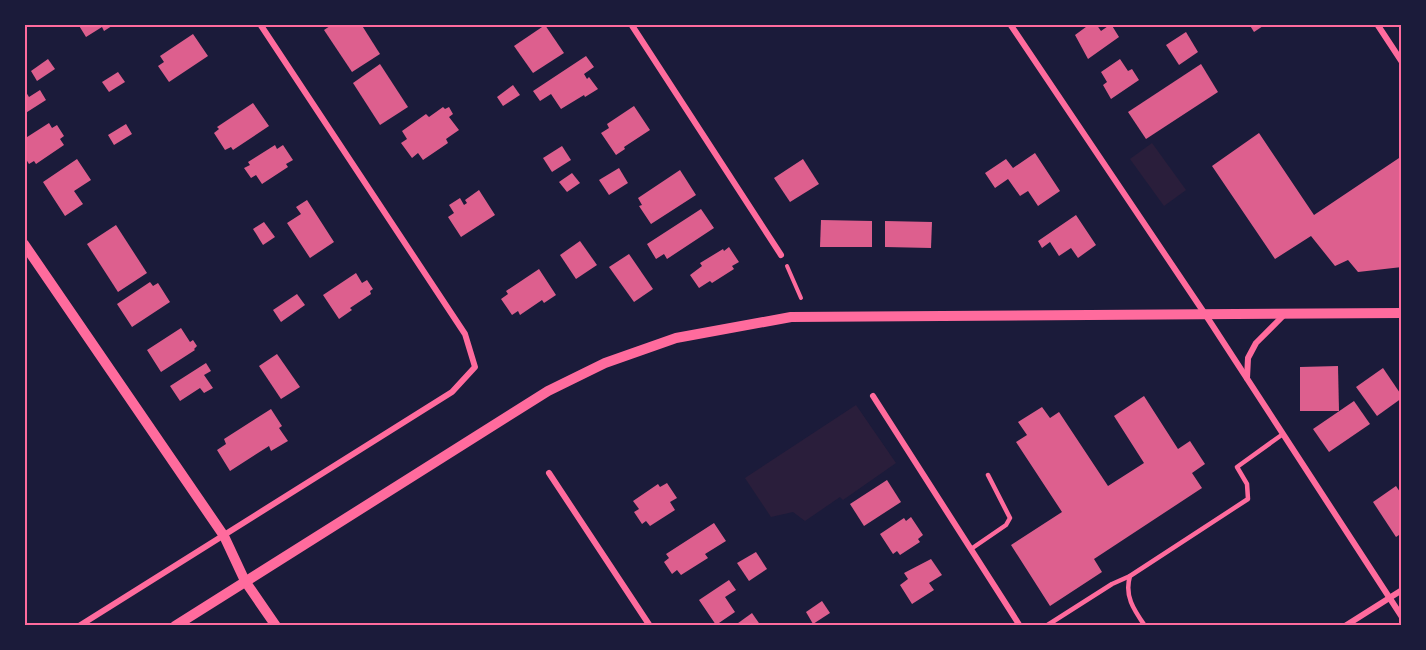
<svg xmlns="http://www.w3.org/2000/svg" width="1426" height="650" font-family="'Zilla Slab',serif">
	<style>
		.green { fill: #2a1e3b }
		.building { fill: #dd5f8e }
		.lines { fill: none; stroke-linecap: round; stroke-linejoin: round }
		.path { stroke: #ff6b9d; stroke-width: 4 }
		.service { stroke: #ff6b9d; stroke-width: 4.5 }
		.minor { stroke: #ff6b9d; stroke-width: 6 }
		.tertiary { stroke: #ff6b9d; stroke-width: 10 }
		.neatline { fill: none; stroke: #ff6b9d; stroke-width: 2 }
	</style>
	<rect width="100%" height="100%" fill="#1b1b3a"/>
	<g class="green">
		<path d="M1152,143L1186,190L1164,206L1130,159Z"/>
		<path d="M856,405L896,463L843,500L840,497L805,521L793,512L771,517L745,478Z"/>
	</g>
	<g class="building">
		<path d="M78,24H115L104,31L102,27L86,37Z"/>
		<path d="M333,24H361L380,54L352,72L324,30Z"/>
		<path d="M1090,24H1096L1101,31L1111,24L1119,37L1088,59L1075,35Z"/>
		<path d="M1249,24H1266L1254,32Z"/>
		<path d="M545,25L564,53L533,73L514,46Z"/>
		<path d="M1186,32L1198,52L1179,65L1166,45Z"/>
		<path d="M193,34L208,56L169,82L158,66L164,62L160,56Z"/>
		<path d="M586,56L594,67L584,74L587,79L589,77L598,89L585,97L584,95L561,109L551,94L540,101L533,91Z"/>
		<path d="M48,59L55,69L37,81L31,71Z"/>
		<path d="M1120,59L1128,71L1132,69L1139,80L1111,99L1103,85L1107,82L1101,72Z"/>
		<path d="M380,64L408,107L380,125L353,83Z"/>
		<path d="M1201,64L1218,92L1146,139L1128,112Z"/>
		<path d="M118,72L125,82L109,92L102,82Z"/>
		<path d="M513,85L520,95L503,106L497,97Z"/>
		<path d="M24,89L29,97L40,90L46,100L24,114Z"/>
		<path d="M253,103L269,126L233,150L231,147L225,150L214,133L219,129L217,127Z"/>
		<path d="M634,106L650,130L624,147L625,149L616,155L601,133L609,128L607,124Z"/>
		<path d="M443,107L445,109L449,107L453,114L449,117L459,130L446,139L448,143L423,160L418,153L412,158L401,143L407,139L402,131L426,114L429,117Z"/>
		<path d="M49,123L52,128L57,125L64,136L60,139L64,145L36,164L34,161L29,164L24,156V139Z"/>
		<path d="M126,124L132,134L114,145L108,135Z"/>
		<path d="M1259,133L1314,215L1402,156V267L1358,272L1348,260L1335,266L1311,236L1275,259L1212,166Z"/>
		<path d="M275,145L277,149L283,145L293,160L286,164L288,167L262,184L256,175L251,178L244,168L250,165L248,162Z"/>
		<path d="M562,146L571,160L552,172L543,158Z"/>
		<path d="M1035,153L1060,191L1038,206L1028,191L1020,196L1008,179L995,188L985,173L1006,159L1013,168Z"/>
		<path d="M77,159L91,180L74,191L83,204L65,216L43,182Z"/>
		<path d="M803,159L819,184L790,202L774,178Z"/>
		<path d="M619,168L628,183L609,195L599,180Z"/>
		<path d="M680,170L696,195L651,224L639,206L642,205L638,198Z"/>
		<path d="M572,173L580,183L567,192L559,182Z"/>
		<path d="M479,190L495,215L461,237L448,217L454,213L449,205L460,198L464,205L467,203L465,200Z"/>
		<path d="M307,200L334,242L310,258L287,223L301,214L296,207Z"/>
		<path d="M701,209L714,228L667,259L664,254L656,259L647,244Z"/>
		<path d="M1076,215L1096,245L1078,258L1071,248L1059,256L1050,242L1042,248L1038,241Z"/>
		<path d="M821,220L872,221V247H820Z"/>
		<path d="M885,221L932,222L931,248L885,247Z"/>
		<path d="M264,222L275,237L263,245L253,229Z"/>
		<path d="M116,225L147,273L118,292L87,244Z"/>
		<path d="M580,241L597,265L576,279L560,255Z"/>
		<path d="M729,247L739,262L732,266L734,269L712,283L710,281L699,288L690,275L702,266L700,263L723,249L724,251Z"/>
		<path d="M629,254L653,289L634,302L609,267Z"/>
		<path d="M539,269L556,295L544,303L542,300L520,315L518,311L512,315L501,299L508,294L506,291Z"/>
		<path d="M356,273L362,283L367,280L373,289L370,291L371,294L350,308L352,310L339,319L323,295Z"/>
		<path d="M150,282L153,286L158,283L170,302L132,327L117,304Z"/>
		<path d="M297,294L305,305L281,322L273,310Z"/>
		<path d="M181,328L190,342L193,340L197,346L194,349L195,350L161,372L147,350Z"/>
		<path d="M277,354L300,387L281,399L259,366Z"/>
		<path d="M206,363L211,371L204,375L213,388L204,393L200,388L180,401L170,386Z"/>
		<path d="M1338,366L1339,411H1300V367Z"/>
		<path d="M1383,368L1402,396V398L1377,416L1356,387Z"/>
		<path d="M1144,396L1178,449L1190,441L1205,464L1192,473L1202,488L1094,559L1102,572L1050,606L1011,545L1062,512L1016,442L1027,435L1018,422L1042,407L1050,418L1059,412L1108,486L1144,463L1114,416Z"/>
		<path d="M1354,401L1370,424L1329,452L1313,429Z"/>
		<path d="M271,409L282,426L279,428L288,441L271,451L269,446L230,471L217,450L226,444L224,439Z"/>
		<path d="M887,480L901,502L864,526L850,504Z"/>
		<path d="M667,483L677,498L670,502L675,510L650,526L646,521L642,524L634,512L639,509L633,501L658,484L660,487Z"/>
		<path d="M1396,486L1402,495V533L1396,537L1373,502Z"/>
		<path d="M911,517L923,535L918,539L920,542L900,555L897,551L893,554L880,534L904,518L906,521Z"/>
		<path d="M714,523L726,541L705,554L708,558L681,575L677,570L672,574L664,562L669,558L666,554Z"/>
		<path d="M756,552L767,569L749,581L737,563Z"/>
		<path d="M931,559L942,575L929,583L934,590L912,604L900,585L908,579L904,573Z"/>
		<path d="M729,580L736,590L725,597L735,612L716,625L699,600Z"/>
		<path d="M822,601L830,613L813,624L806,612Z"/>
		<path d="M752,613L761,626H734Z"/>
	</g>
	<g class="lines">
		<path class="path" d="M787,266L801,298"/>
		<g class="service">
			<path d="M971,549L1006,525L1010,518L988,475"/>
			<path d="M1046,626L1112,584L1130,576"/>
			<path d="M1145,626C1134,610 1124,596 1130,576L1248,499L1247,484L1237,467L1283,434"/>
		</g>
		<g class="minor">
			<path d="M631,24L781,255"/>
			<path d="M1010,24L1205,314L1402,617"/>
			<path d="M1377,24L1402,62"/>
			<path d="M1247,378L1248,358L1256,343L1284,315"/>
			<path d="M873,396L1020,626"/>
			<path d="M549,473L650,626"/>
			<path d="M79,626L452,392L475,367L465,334L260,24"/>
			<path d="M1345,626L1402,590"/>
		</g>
		<g class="tertiary">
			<path d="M24,244L224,536L245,581L276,626"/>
			<path d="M175,626L548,391L605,363L676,338L791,317L1402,313"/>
		</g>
	</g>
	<rect width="1426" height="650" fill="none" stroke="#1b1b3a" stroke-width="51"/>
	<rect x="26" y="26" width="1374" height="598" class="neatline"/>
</svg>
